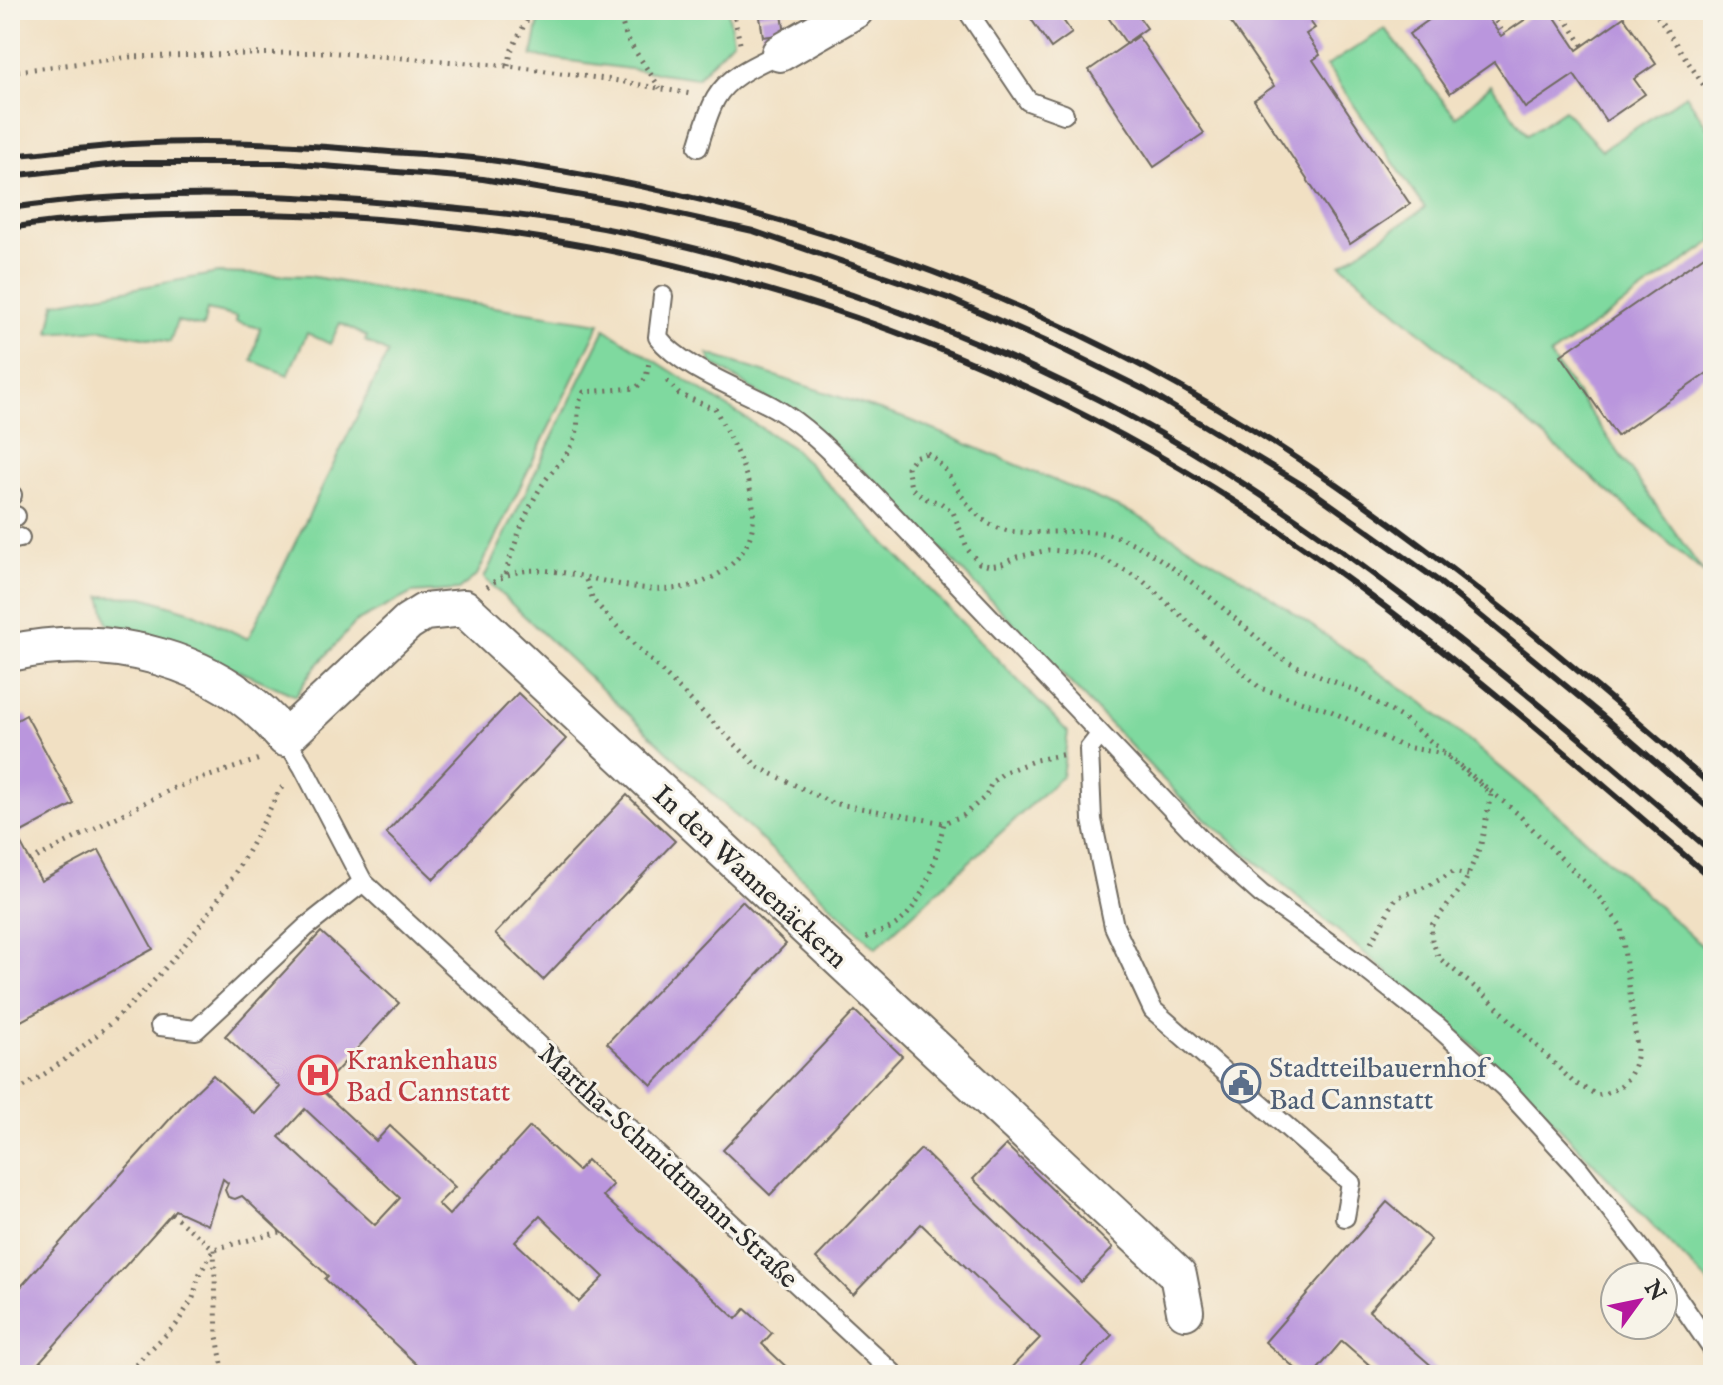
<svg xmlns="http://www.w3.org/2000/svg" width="1723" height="1385" font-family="'IM FELL English',serif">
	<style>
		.green { fill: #7fd99f; stroke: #558265; stroke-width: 2 }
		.building { fill: #ba96dd; fill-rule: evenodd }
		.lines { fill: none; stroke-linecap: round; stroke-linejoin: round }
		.service-casing { stroke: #706a60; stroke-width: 22 }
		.minor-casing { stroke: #706a60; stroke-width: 40 }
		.path { stroke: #706a60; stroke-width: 5; stroke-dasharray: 2 6; stroke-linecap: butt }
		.service { stroke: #fff; stroke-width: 18 }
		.minor { stroke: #fff; stroke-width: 36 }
		.rail { stroke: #2b2b2b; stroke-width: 6 }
		.labels { text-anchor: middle; stroke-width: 6; stroke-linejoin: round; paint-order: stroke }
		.street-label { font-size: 28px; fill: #2b2b2b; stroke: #f7f3e8 }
		.health-label { font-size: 28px; fill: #be3a42; stroke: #f7f3e8; text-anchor: start }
		.service-label { font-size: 28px; fill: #4e5e75; stroke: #f7f3e8; text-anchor: start }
	</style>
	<rect width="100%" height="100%" fill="#f7f3e8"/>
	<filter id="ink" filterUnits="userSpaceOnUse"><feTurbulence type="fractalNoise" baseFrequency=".0125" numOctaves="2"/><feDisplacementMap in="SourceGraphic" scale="16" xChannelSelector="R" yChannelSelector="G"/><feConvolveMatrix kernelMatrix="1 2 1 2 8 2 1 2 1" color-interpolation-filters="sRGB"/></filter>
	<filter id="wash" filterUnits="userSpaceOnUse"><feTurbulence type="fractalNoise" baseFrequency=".006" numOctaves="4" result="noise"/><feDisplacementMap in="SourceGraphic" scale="32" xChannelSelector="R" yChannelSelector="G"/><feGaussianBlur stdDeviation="1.8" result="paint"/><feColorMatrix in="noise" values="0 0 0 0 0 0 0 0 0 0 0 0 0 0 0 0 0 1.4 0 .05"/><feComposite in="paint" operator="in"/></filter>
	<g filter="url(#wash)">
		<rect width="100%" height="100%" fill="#f1e0c3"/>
		<g class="green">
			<path d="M541,10H728L733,40L697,78L532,56Z"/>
			<path d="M1385,29L1456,117L1491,85L1527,135L1564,110L1602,150L1686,95L1713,136V241L1550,356L1704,573L1341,264L1425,208L1327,66Z"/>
			<path d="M218,273L309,276L415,295L600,323L477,575L458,590L412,593L356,622L311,672L296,696L199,653L108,624L101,596L143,597L192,612L248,639L388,353L365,341L367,337L340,323L330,344L307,333L288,375L252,361L260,328L236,322L237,317L207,310L203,327L177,321L170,342L101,329L49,333L55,303Z"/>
			<path d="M605,329L794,449L1068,732L1062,776L876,948L484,578Z"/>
			<path d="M708,354L910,420L1134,514L1250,583L1422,702L1565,821L1713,956V1288L1510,1076L1182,799L879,484L814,429L712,363Z"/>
		</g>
		<g id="blocks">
			<g class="building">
				<path d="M757,10H786V12L757,15Z"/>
				<path d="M1025,10H1056L1072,33L1051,48Z"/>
				<path d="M1103,10H1134L1147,28L1126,43Z"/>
				<path d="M1222,10H1290L1296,19L1304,13L1315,28L1306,34L1320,55L1313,60L1410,204L1350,244L1254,100L1274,86Z"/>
				<path d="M1443,10H1482L1501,36L1539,10H1550L1577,50L1624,17L1656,64L1634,79L1645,94L1606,121L1574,75L1525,108L1494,62L1450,93L1409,34Z"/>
				<path d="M782,14L785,34L763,37L760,17Z"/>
				<path d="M1138,36L1204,133L1154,167L1089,70Z"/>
				<path d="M1713,250V369L1617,436L1561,355Z"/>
				<path d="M518,693L566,739L434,879L386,833Z"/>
				<path d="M26,715L74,804L16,835L41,881L99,850L153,949L10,1027V724Z"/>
				<path d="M627,795L675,841L543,980L495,934Z"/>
				<path d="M742,901L786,944L652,1085L607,1043Z"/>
				<path d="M321,932L399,1003L320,1089L376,1141L390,1126L455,1187L438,1204L449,1215L530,1127L578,1171L587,1160L613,1185L603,1196L736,1319L745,1309L772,1333L762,1344L795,1375H428L325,1279L328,1276L242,1196L235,1199L228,1197L225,1190L228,1183L223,1179L208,1225L175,1210L28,1375H10V1299L185,1102L213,1075L255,1114L280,1087L225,1036ZM305,1109L400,1198L375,1225L279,1137ZM540,1216L604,1277L579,1302L515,1242Z"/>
				<path d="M855,1011L902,1056L770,1195L723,1150Z"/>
				<path d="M1006,1145L1113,1248L1081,1282L973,1179Z"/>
				<path d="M921,1149L1112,1335L1073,1375H1004L1040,1338L921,1224L853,1295L816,1258Z"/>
				<path d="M1387,1202L1431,1240L1369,1311L1442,1375H1381L1342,1341L1313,1375H1303L1265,1342Z"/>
			</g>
		</g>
	</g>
	<g filter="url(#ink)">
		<use href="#blocks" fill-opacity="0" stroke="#706a60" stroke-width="2"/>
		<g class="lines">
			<g class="service-casing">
				<g id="service">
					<path d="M967,10L1028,101L1064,114"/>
					<path d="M698,147C703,131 708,112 716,98C729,75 758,64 780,53"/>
					<path d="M663,296L658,337C681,368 741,389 775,408C811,429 839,461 869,490L1205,844L1261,894L1360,965L1437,1026L1504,1087L1579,1169L1663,1277"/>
					<path d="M10,495H12"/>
					<path d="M10,517L16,516"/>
					<path d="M10,540L20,538"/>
					<path d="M1100,735L1089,749L1092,820L1114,926L1153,1010L1351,1183L1345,1217"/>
					<path d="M285,738L303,767L363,882L895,1375"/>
					<path d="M160,1026L196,1030L306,927L363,882"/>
					<path d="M1663,1277L1713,1350"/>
				</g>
			</g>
			<g class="minor-casing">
				<g id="minor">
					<path d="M780,53L855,10"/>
					<path d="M10,653C108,631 220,657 285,738L408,622L424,612L464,608L1178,1275L1185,1311"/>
				</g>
			</g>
			<g class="path">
				<path d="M618,10L627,39L660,88"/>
				<path d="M733,10L741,48"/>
				<path d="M1497,10L1491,14L1504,34"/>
				<path d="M1560,10L1583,46"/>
				<path d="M1653,10L1713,99"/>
				<path d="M508,66L512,49L532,10"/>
				<path d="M10,72L130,57L325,52L508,66L613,80L691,94"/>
				<path d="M667,381L679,394L712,408"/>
				<path d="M927,453C954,468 959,512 998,528C1023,538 1076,527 1108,534C1160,546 1235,620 1277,655L1294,665L1359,692L1404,719L1517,813L1598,896L1621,926L1637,1047C1636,1074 1624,1091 1597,1095L1573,1082L1487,997L1439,958L1432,940L1431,926L1464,885L1481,844L1491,794L1444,754L1401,746L1331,711L1260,688L1142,580L1104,559L1084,553L1048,550L1017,557L1002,564L989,566L979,563L968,550L953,512L941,503L927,499L911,488L907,467L914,457Z"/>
				<path d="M505,574C515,544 524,514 541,487C551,470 566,459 574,441C581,425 574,407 584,392L636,388L646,378L649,362"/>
				<path d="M586,580L593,600L625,635L758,767L832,803L944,823L964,815L986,796L992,782L1005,772L1036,760L1066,754"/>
				<path d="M487,587C550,534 648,629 727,568C783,523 736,454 714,406"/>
				<path d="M30,861L174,788L260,759"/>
				<path d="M866,938C874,933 882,932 890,928C924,911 936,857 944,823"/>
				<path d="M1371,943L1396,898L1428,886L1453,872L1468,875"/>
				<path d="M10,1095C132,1026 221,917 279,790L286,784"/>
				<path d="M171,1214L214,1249L217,1336L224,1375"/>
				<path d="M124,1375L176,1325L193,1298L199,1275L214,1249L280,1232"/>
			</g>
			<use href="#service" class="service"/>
			<use href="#minor" class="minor"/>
			<g class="rail">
				<path d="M10,156C51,152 91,147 132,144C214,139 296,144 377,151C415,154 453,155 490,160C770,198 1046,294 1283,449C1436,548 1576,667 1713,787"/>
				<path d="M10,176L125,163H287L483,179L636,205L753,231L948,298L1056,346L1145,390L1309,489L1437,580L1600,714L1713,812"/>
				<path d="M10,208C136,189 262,193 388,203C470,209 553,217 633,234C846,280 1061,365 1244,484C1411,593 1563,722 1713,853"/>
				<path d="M10,228C78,217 149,215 218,214C576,210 936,309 1237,503C1407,612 1561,748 1713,880"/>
			</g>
		</g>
	</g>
	<defs>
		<g id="hospital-ring" transform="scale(2)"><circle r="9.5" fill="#f7f3e8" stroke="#e0444e" stroke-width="1.5"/><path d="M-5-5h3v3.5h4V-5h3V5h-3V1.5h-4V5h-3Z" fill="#e0444e"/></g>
		<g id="civic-ring" transform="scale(2)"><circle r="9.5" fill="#f7f3e8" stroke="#5c6f8a" stroke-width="1.5"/><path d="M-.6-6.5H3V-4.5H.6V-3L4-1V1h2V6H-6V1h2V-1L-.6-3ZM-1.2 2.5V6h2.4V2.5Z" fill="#5c6f8a"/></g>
	</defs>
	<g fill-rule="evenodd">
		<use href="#hospital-ring" x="318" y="1075"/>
		<use href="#civic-ring" x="1241" y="1083"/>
	</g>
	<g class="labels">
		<g class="street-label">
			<text transform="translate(751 876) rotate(43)" y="10">In den Wannenäckern</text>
			<text transform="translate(669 1165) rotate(43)" y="10">Martha-Schmidtmann-Straße</text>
		</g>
		<g class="health-label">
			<text x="346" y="1069">Krankenhaus<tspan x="346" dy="32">Bad Cannstatt</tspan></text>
		</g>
		<g class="service-label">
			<text x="1269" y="1077">Stadtteilbauernhof<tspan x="1269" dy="32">Bad Cannstatt</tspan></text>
		</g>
	</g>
	<rect width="1723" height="1385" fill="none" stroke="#f7f3e8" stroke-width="40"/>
	<g transform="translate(1639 1301) rotate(57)"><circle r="38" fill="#f7f3e8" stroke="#a5a39c" stroke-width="2"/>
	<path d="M0-6L14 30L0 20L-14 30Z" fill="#b5179e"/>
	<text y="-12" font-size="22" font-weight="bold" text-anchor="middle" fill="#2b2b2b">N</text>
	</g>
</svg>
